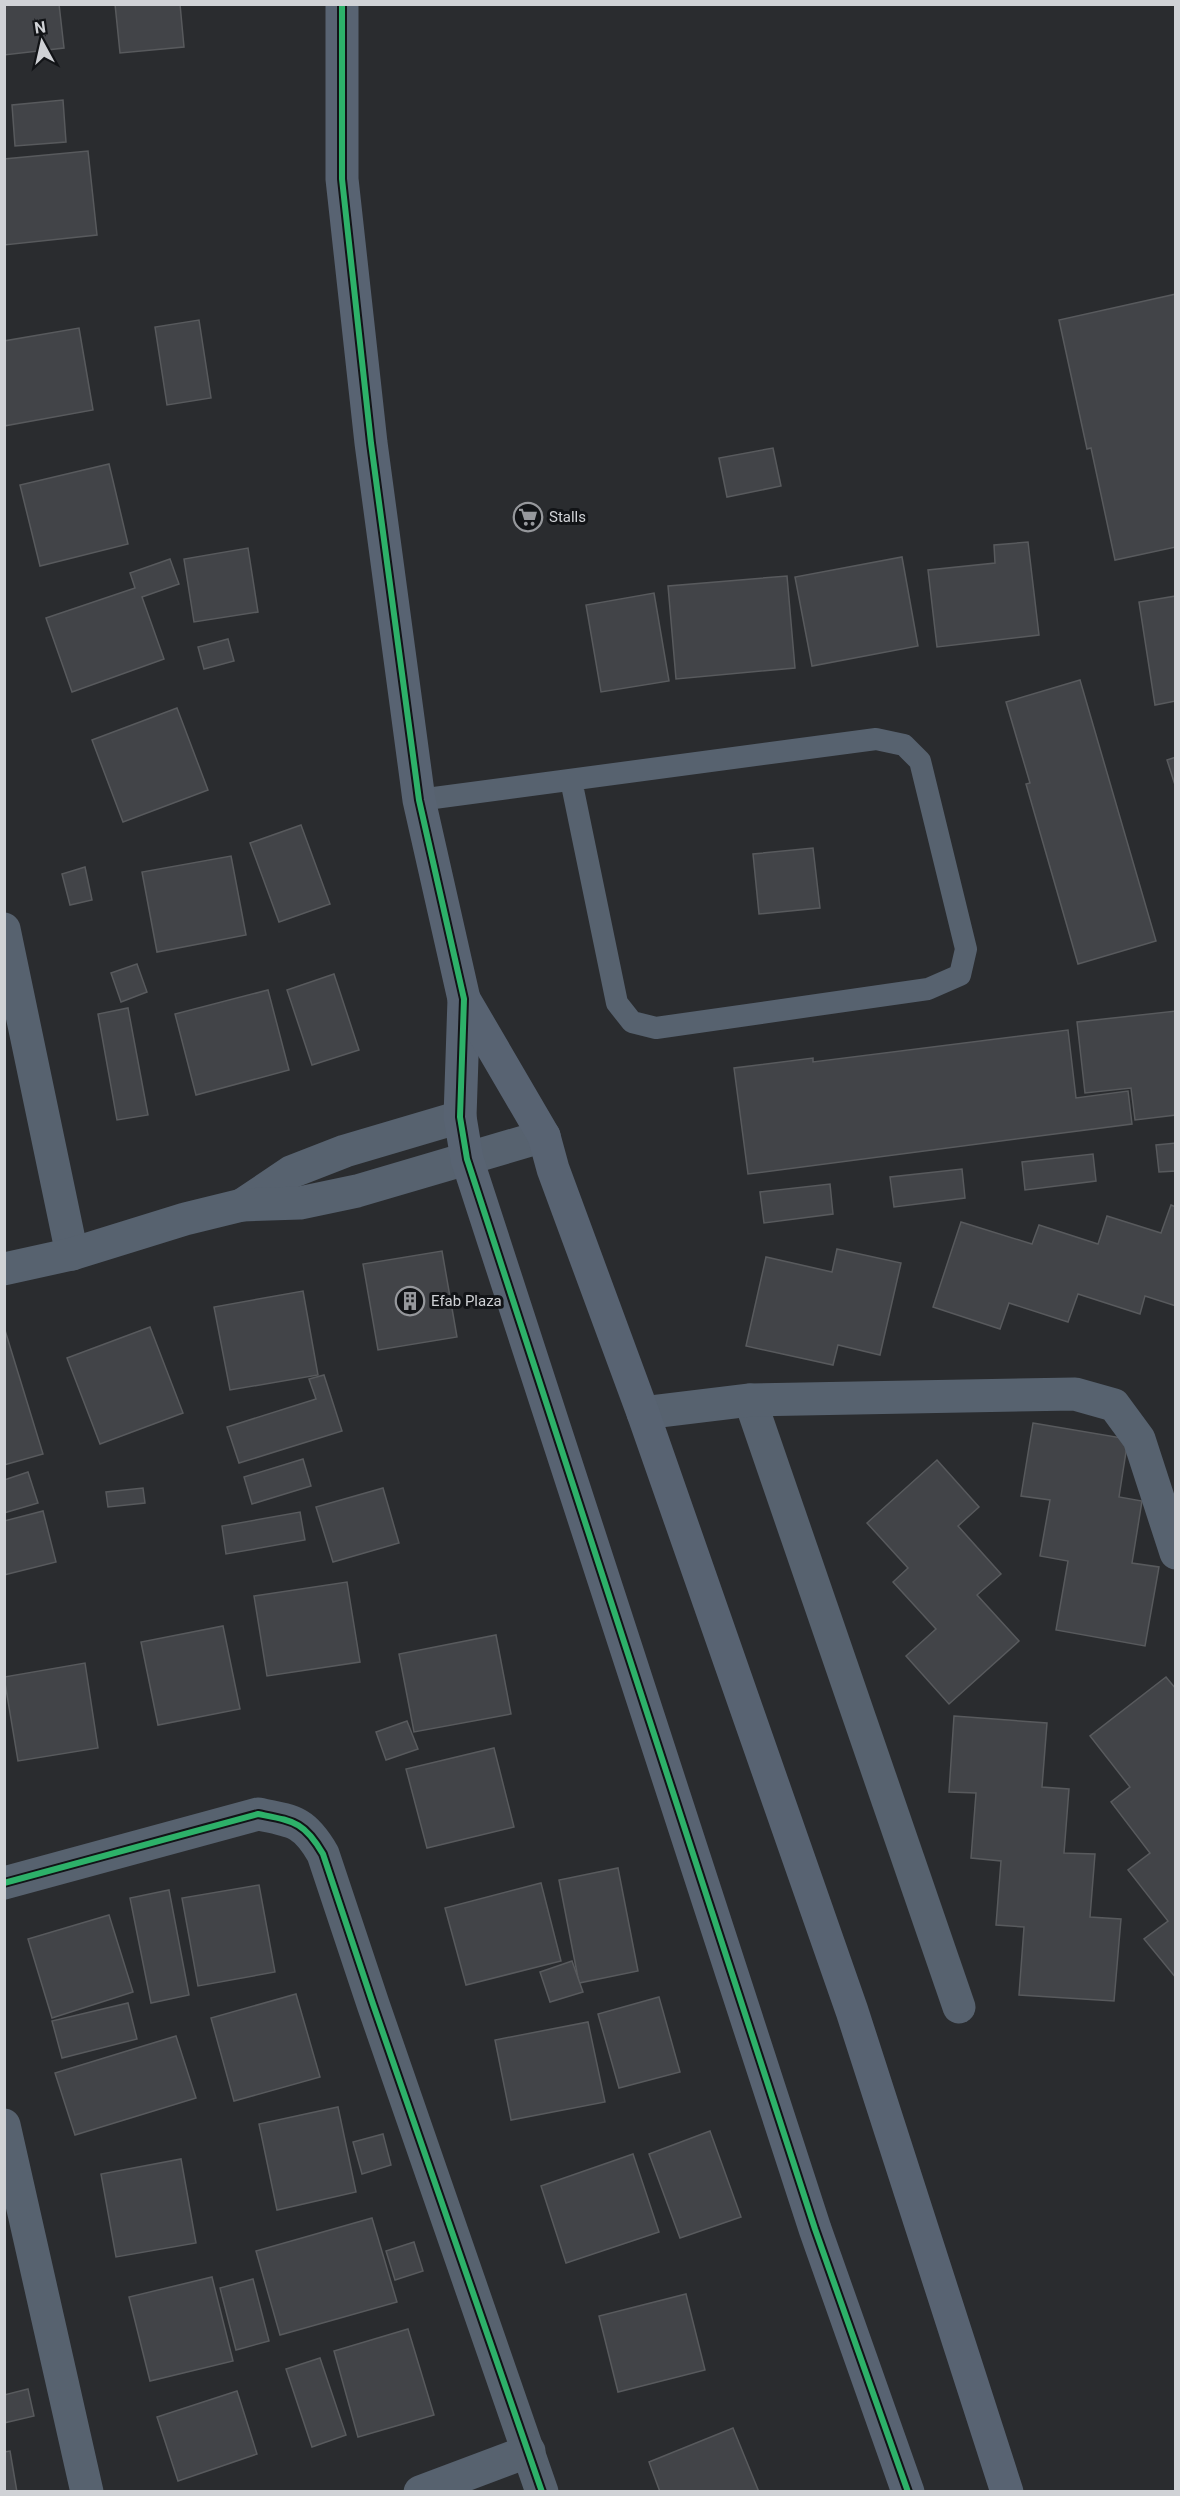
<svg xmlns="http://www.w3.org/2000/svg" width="1180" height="2496" font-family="Roboto,sans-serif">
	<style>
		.building { fill: #424448; stroke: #585a5d; stroke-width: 1.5 }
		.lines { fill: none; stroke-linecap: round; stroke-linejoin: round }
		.lane { stroke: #57626f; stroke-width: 22 }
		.street { stroke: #57626f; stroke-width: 33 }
		.secondary { stroke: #586372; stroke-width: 33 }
		.cycleway-casing { stroke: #121417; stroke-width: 10 }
		.cycleway { stroke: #2db169; stroke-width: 6 }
		.labels { text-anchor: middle; stroke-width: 6; stroke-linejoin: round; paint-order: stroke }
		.poi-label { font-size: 15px; fill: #d0d2d6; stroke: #121417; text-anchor: start }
	</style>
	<rect width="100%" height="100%" fill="#2a2c2f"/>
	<g class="building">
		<path d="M4,4H59L64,48L4,55Z"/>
		<path d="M115,4H180L184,47L120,53Z"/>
		<path d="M63,100L66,142L15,146L12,105Z"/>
		<path d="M88,151L97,235L4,245V159Z"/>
		<path d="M1176,294V547L1115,560L1091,448L1087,449L1059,320Z"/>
		<path d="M199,320L211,398L167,405L155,327Z"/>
		<path d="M79,328L93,410L4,426V341Z"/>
		<path d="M773,448L781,486L727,497L719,458Z"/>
		<path d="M109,464L128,544L40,566L20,485Z"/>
		<path d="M1028,542L1039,635L937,647L928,570L995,563L994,545Z"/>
		<path d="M248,548L258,612L194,622L184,559Z"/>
		<path d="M902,557L918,646L812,666L795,577Z"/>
		<path d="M170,559L179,584L142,597L164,659L72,692L46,618L135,588L130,573Z"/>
		<path d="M787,576L795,668L676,679L668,586Z"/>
		<path d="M654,593L669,681L601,692L586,605Z"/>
		<path d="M1176,596V701L1155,705L1139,602Z"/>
		<path d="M228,639L234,661L204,669L198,647Z"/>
		<path d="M1080,680L1156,941L1078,964L1026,784L1030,783L1006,702Z"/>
		<path d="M177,708L208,790L123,822L92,740Z"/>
		<path d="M1176,757V788L1167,760Z"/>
		<path d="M301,825L330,904L279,922L250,843Z"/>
		<path d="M813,848L820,908L759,914L753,854Z"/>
		<path d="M231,856L246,935L157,952L142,872Z"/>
		<path d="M85,867L92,900L70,905L62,874Z"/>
		<path d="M137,964L147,992L121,1002L111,973Z"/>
		<path d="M334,974L359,1050L312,1065L287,990Z"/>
		<path d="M268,990L289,1070L196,1095L175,1014Z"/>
		<path d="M128,1008L148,1115L117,1120L98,1014Z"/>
		<path d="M1176,1011V1115L1135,1120L1131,1088L1085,1093L1077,1022Z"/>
		<path d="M1068,1030L1076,1098L1128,1091L1132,1124L748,1174L734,1068L813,1058V1062Z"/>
		<path d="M1176,1143V1171L1159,1172L1156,1145Z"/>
		<path d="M1093,1154L1096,1181L1025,1190L1022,1162Z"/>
		<path d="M962,1169L965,1198L894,1207L890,1177Z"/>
		<path d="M830,1184L833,1214L764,1223L760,1192Z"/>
		<path d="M1171,1205L1176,1207V1306L1145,1296L1140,1314L1078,1294L1068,1322L1009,1303L1000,1329L933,1307L961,1222L1032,1244L1039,1225L1098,1244L1107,1216L1161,1233Z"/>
		<path d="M837,1249L901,1263L880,1355L838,1345L833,1365L746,1346L766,1257L832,1272Z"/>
		<path d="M442,1251L457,1337L378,1350L363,1264Z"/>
		<path d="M303,1291L318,1375L230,1390L214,1307Z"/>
		<path d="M4,1327L43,1454L4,1465Z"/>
		<path d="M150,1327L183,1413L100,1444L67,1358Z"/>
		<path d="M324,1375L342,1431L239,1463L227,1427L316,1399L309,1379Z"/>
		<path d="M1033,1423L1128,1439L1119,1497L1142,1501L1132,1563L1159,1567L1145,1646L1056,1630L1068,1561L1040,1556L1050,1500L1021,1496Z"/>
		<path d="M303,1459L311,1486L252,1504L244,1477Z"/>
		<path d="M937,1460L979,1507L958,1526L1001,1574L977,1595L1019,1641L949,1704L906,1656L936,1629L893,1582L908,1568L867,1523Z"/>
		<path d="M28,1472L38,1503L4,1513V1480Z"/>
		<path d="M143,1488L145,1503L108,1507L106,1492Z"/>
		<path d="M383,1488L399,1543L333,1562L316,1507Z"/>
		<path d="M43,1511L56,1562L4,1575V1521Z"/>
		<path d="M300,1512L305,1540L226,1554L222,1526Z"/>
		<path d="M347,1582L360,1662L267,1676L254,1596Z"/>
		<path d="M223,1626L240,1709L158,1725L141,1642Z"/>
		<path d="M496,1635L511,1714L414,1732L399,1654Z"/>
		<path d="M85,1663L98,1748L18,1761L4,1677Z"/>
		<path d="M1166,1677L1176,1689V1978L1144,1939L1168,1921L1128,1870L1150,1853L1111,1802L1130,1787L1090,1736Z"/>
		<path d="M954,1716L1047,1723L1042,1787L1069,1789L1064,1853L1095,1854L1090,1917L1121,1919L1114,2001L1019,1995L1024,1927L996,1925L1001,1861L971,1858L976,1793L949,1792Z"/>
		<path d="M407,1721L418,1749L386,1760L376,1732Z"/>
		<path d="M494,1748L514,1827L427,1848L406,1769Z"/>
		<path d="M618,1868L638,1971L579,1983L559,1880Z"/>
		<path d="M541,1883L561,1961L466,1985L445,1908Z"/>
		<path d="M259,1885L275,1972L198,1986L182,1898Z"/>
		<path d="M169,1890L189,1995L151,2003L130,1898Z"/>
		<path d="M109,1915L133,1992L52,2018L28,1939Z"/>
		<path d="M572,1961L583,1992L550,2002L540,1972Z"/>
		<path d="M296,1994L320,2077L234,2101L211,2018Z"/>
		<path d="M659,1997L680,2072L619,2088L598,2014Z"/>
		<path d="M128,2003L137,2039L62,2058L52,2021Z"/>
		<path d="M588,2022L605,2102L511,2120L495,2040Z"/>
		<path d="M176,2036L196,2098L75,2135L55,2073Z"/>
		<path d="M338,2107L356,2192L277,2210L259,2124Z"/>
		<path d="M710,2131L741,2217L680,2238L649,2154Z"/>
		<path d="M383,2134L391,2165L362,2174L353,2142Z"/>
		<path d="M633,2154L659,2232L566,2263L541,2186Z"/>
		<path d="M181,2159L196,2243L116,2257L101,2174Z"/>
		<path d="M372,2218L397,2302L280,2335L256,2251Z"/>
		<path d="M414,2242L423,2271L395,2280L386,2251Z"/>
		<path d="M212,2277L233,2361L150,2381L129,2297Z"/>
		<path d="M253,2279L269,2341L236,2350L220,2288Z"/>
		<path d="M686,2294L705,2370L618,2392L599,2316Z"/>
		<path d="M408,2329L434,2415L358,2437L334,2351Z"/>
		<path d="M320,2358L346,2435L312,2447L286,2369Z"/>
		<path d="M28,2389L34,2416L4,2423V2395Z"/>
		<path d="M237,2391L257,2454L178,2481L157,2417Z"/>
		<path d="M733,2428L759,2492H660L649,2462Z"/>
		<path d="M10,2451L17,2492H4V2452Z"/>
	</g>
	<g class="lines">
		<path class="lane" d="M419,800L876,739L904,745L920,761L966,949L960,975L928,989L656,1028L632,1022L617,1003L571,780"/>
		<g class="street">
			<path d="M4,929L72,1254"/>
			<path d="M242,1205L291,1172L345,1151L460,1117"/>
			<path d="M4,1269L72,1254L185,1219L242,1205L300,1203L357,1191L544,1136"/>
			<path d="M750,1400L959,2007"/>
			<path d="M643,1413L750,1400L1075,1394L1114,1405L1139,1439L1176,1553"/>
			<path d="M4,1883L258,1814C293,1821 304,1821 323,1854L373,2004L542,2492"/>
			<path d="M4,2125L87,2492"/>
			<path d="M420,2492L529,2451"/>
		</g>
		<g class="secondary">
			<path d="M342,4V179L371,443L419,800L464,999L460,1117L467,1159L815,2229L908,2492"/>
			<path d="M464,999L544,1136L553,1169L643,1413L852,2011L1007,2492"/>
		</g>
		<g class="cycleway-casing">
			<g id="cycleway">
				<path d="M342,4V179L371,443L419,800L464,999L460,1117L467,1159L815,2229L908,2492"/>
				<path d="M4,1883L258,1814C293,1821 304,1821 323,1854L373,2004L542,2492"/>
			</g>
		</g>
		<use href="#cycleway" class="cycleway"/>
	</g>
	<defs>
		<g id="supermarket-ring" transform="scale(1.5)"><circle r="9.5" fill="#121417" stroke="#96989c" stroke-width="1.5"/><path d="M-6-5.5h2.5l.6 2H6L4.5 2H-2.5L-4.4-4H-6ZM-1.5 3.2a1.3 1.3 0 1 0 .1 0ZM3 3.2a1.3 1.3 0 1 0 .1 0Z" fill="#96989c"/></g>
		<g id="building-ring" transform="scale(1.5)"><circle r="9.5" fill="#121417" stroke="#96989c" stroke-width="1.5"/><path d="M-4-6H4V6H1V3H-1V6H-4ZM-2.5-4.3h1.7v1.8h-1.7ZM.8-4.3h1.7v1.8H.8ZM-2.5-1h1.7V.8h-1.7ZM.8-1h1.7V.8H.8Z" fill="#96989c"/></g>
	</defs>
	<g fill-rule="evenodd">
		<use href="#supermarket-ring" x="528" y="517"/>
		<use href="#building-ring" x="410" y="1301"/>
	</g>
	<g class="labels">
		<g class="poi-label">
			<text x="549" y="522">Stalls</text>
			<text x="431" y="1306">Efab Plaza</text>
		</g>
	</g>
	<rect width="1180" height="2496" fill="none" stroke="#d0d2d6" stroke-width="12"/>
	<g transform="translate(42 42) rotate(352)" stroke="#121417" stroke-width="4.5" paint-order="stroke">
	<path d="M0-4.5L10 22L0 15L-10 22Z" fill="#d0d2d6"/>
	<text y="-9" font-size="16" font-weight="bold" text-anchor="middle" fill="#d0d2d6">N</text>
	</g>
</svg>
